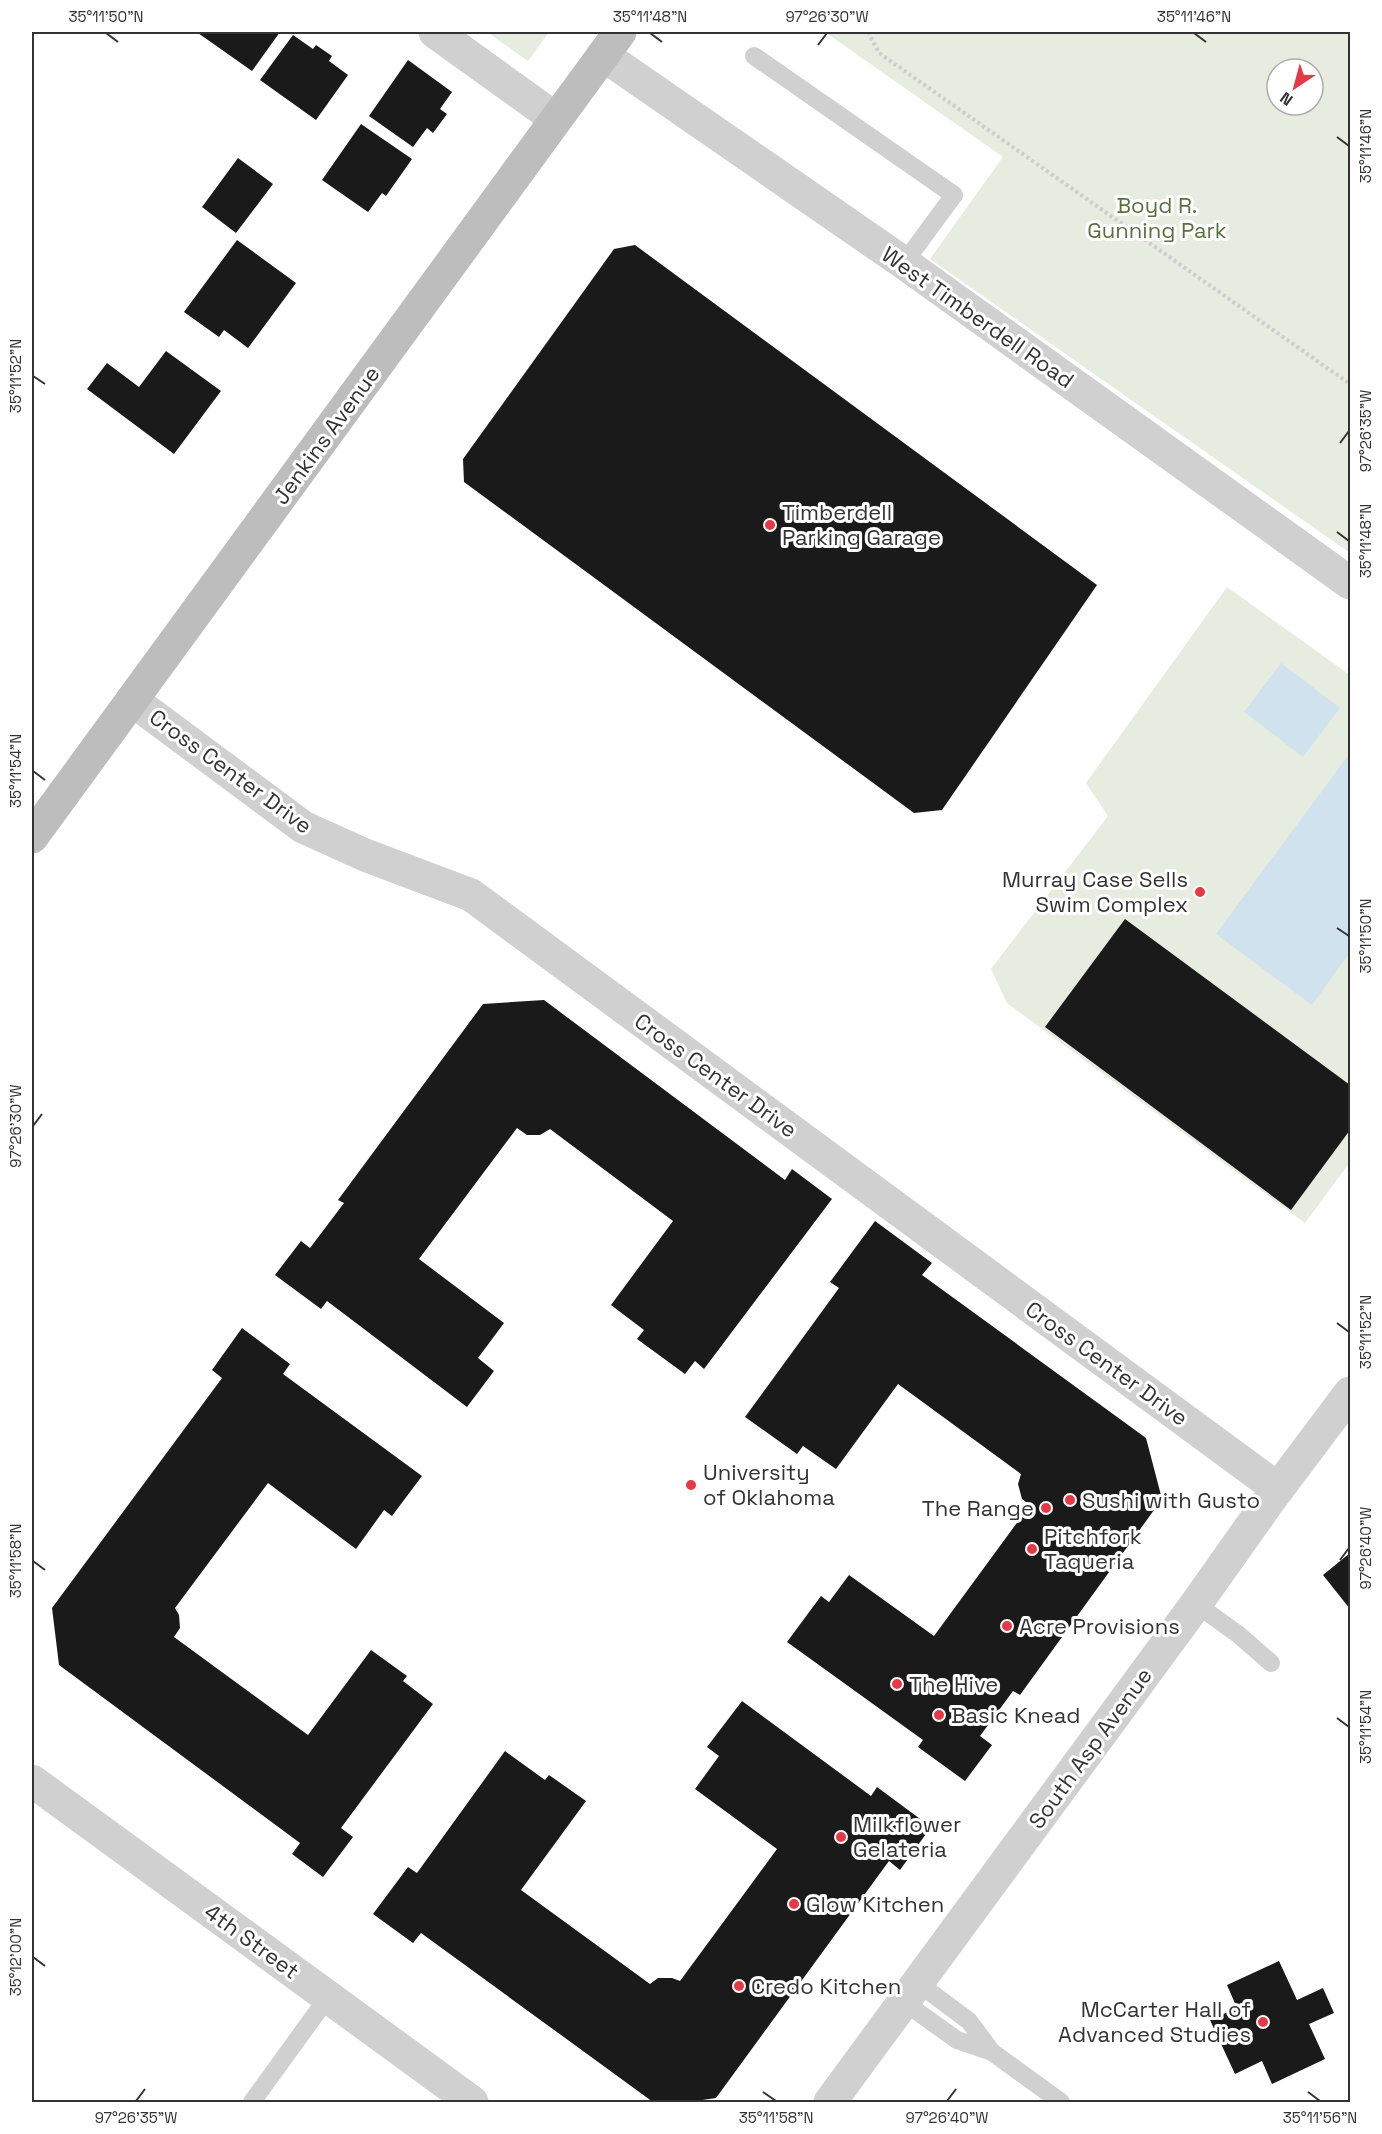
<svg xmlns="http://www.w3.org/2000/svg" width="1382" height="2134" font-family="'Space Grotesk',sans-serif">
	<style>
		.green { fill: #e6ecdf; fill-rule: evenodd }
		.water { fill: #cfe2ee }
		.building { fill: #1a1a1a }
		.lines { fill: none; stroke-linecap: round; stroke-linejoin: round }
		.path { stroke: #cdcdcd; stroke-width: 4; stroke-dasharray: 3 3; stroke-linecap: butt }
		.lane { stroke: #d0d0d0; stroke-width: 18 }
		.street { stroke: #d0d0d0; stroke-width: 33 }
		.secondary { stroke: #bdbdbd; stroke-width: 33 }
		.ticks { fill: none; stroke: #333; stroke-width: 2 }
		.poi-dot { fill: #e63946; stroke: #fff; stroke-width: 2 }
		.labels { text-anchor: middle; stroke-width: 6; stroke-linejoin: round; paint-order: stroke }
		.park-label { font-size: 22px; fill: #56703f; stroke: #fff }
		.street-label { font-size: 22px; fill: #333; stroke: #fff }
		.poi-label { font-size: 22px; fill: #333; stroke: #fff; text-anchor: start }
		.neatline { fill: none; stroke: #333; stroke-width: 2 }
		.ticks-label { font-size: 15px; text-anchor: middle; fill: #333 }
	</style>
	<rect width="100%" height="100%" fill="#fff"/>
	<g class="green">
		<path d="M487,32H549L528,61Z"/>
		<path d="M825,32H1350V553L930,259L1003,157ZM1277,69H1313V105H1277Z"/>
		<path d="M1227,587L1350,675V1162L1305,1223L1007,1003L991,969L1108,816L1086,783Z"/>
	</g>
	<g class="water">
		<path d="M1281,663L1340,708L1303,757L1244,712Z"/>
		<path d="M1350,753V952L1312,1005L1216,934Z"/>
	</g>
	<g class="building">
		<path d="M199,32H280L252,71L198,33Z"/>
		<path d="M293,35L313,49L316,45L332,56L329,61L348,75L316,120L260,80Z"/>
		<path d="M408,60L452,92L440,109L447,114L433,133L427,128L413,147L369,116Z"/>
		<path d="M361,124L412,159L386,196L382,193L368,212L322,180Z"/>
		<path d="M238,158L273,184L236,233L202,207Z"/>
		<path d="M237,240L296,283L248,348L224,330L219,337L184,312Z"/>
		<path d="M635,245L1097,585L942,810L914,813L464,482L463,459L614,249Z"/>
		<path d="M166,351L221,391L174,454L87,389L107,363L139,387Z"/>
		<path d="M1125,919L1350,1085V1130L1291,1210L1045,1027Z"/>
		<path d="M544,1000L785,1180L792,1169L832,1199L704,1369L695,1361L685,1374L637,1339L644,1330L611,1305L673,1221L550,1129L540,1135H527L517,1128L419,1259L504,1323L478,1358L494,1371L467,1407L327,1301L321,1309L275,1275L301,1241L310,1248L344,1203L338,1200L483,1004Z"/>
		<path d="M875,1221L932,1263L922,1275L1146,1438L1162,1499L1020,1695L1013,1691L980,1736L992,1745L965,1781L918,1747L923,1740L787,1642L821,1596L829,1602L849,1575L934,1636L1030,1505L1022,1499L1018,1484L1021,1474L898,1384L836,1469L803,1446L797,1454L745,1417L839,1288L830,1282Z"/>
		<path d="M242,1328L290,1364L283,1374L422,1476L392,1516L384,1510L356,1549L268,1483L175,1608L179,1615L180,1628L174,1637L308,1735L371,1650L407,1676L403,1681L433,1704L341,1828L353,1837L323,1877L292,1854L300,1843L59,1665L52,1608L222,1378L212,1370Z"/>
		<path d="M1350,1553V1609L1323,1575Z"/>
		<path d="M742,1701L871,1796L877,1787L931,1827L900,1870L889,1861L716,2098L689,2102H653L421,1933L413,1943L373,1914L408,1867L417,1873L505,1751L545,1780L549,1775L586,1801L521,1890L650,1984L658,1978H672L680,1981L777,1849L695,1789L719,1756L707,1747Z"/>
		<path d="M1279,1961L1297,2000L1323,1988L1334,2013L1309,2024L1325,2059L1272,2084L1262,2061L1235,2074L1210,2020L1237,2008L1227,1985Z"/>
	</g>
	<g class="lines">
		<path class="path" d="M868,32L879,53L1350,384"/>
		<g class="lane">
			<path d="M754,56L954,195L904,263"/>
			<path d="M1196,1604L1239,1635L1271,1663"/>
			<path d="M904,2002L957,2040L992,2052L969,2021L918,1983"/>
			<path d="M992,2052L1061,2102"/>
			<path d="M252,2102L328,1997"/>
		</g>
		<g class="street">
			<path d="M435,32L556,119"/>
			<path d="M603,55L904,263L1350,583"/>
			<path d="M132,700L303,827L365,855L471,895L1278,1489"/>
			<path d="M32,1781L472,2102"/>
			<path d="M830,2102L1196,1604L1271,1498L1350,1393"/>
		</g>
		<path class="secondary" d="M32,837L620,32"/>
	</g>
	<path class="ticks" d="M106,33L118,42M650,33L662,42M1194,33L1206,42M818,45L827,33M1337,137L1349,146M33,376L45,384M1340,443L1349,431M1337,532L1349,541M33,771L45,780M1337,928L1349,936M33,1126L42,1114M1337,1323L1349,1332M1340,1560L1349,1548M33,1561L45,1570M1337,1718L1349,1727M33,1957L45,1966M763,2092L776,2101M1308,2092L1320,2101M136,2101L145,2089M947,2101L956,2089"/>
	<g class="poi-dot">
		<circle cx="770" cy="525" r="6"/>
		<circle cx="1200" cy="892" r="6"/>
		<circle cx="691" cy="1485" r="6"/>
		<circle cx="1070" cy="1500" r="6"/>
		<circle cx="1046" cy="1508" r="6"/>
		<circle cx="1032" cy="1549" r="6"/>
		<circle cx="1007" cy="1626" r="6"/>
		<circle cx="897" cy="1684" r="6"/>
		<circle cx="939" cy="1715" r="6"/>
		<circle cx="841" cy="1837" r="6"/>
		<circle cx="794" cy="1904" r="6"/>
		<circle cx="739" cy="1986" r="6"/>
		<circle cx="1263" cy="2022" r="6"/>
	</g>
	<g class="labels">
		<g class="park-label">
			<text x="1157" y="213">Boyd R.<tspan x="1157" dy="25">Gunning Park</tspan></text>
		</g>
		<g class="street-label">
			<text transform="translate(978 317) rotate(35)" y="8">West Timberdell Road</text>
			<text transform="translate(326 435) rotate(-54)" y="8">Jenkins Avenue</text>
			<text transform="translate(231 771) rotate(36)" y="8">Cross Center Drive</text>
			<text transform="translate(716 1075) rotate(36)" y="8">Cross Center Drive</text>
			<text transform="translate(1107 1363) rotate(36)" y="8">Cross Center Drive</text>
			<text transform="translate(1090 1748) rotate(-54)" y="8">South Asp Avenue</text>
			<text transform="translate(252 1941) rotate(36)" y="8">4th Street</text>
		</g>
		<g class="poi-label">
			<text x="782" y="520">Timberdell<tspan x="782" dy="25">Parking Garage</tspan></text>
			<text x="1188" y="887" text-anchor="end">Murray Case Sells<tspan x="1188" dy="25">Swim Complex</tspan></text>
			<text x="703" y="1480">University<tspan x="703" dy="25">of Oklahoma</tspan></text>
			<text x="1082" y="1508">Sushi with Gusto</text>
			<text x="1034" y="1516" text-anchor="end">The Range</text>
			<text x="1044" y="1544">Pitchfork<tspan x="1044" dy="25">Taqueria</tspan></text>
			<text x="1019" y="1634">Acre Provisions</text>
			<text x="909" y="1692">The Hive</text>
			<text x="951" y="1723">Basic Knead</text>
			<text x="853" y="1832">Milkflower<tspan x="853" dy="25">Gelateria</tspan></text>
			<text x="806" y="1912">Glow Kitchen</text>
			<text x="751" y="1994">Credo Kitchen</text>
			<text x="1251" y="2017" text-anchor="end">McCarter Hall of<tspan x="1251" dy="25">Advanced Studies</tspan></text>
		</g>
	</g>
	<rect width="1382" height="2134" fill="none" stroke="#ffffff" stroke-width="66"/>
	<g transform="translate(1295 87) rotate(216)"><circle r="28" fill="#ffffff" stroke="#adadad" stroke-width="1.5"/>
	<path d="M0-4.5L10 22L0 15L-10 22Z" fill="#e63946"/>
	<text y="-9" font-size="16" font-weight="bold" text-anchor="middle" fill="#333333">N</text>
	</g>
	<rect x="33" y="33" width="1316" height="2068" class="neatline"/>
	<g class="ticks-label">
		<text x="106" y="22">35°11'50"N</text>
		<text x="650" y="22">35°11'48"N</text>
		<text x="827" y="22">97°26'30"W</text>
		<text x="1194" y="22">35°11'46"N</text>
		<text transform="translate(1366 146) rotate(-90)" y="5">35°11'46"N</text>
		<text transform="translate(16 376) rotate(-90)" y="5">35°11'52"N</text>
		<text transform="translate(1366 431) rotate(-90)" y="5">97°26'35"W</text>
		<text transform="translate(1366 541) rotate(-90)" y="5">35°11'48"N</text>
		<text transform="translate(16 771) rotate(-90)" y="5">35°11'54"N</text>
		<text transform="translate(1366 936) rotate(-90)" y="5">35°11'50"N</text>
		<text transform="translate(16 1126) rotate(-90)" y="5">97°26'30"W</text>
		<text transform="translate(1366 1332) rotate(-90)" y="5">35°11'52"N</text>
		<text transform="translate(1366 1548) rotate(-90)" y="5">97°26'40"W</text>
		<text transform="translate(16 1561) rotate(-90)" y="5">35°11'58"N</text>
		<text transform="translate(1366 1727) rotate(-90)" y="5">35°11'54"N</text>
		<text transform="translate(16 1957) rotate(-90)" y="5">35°12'00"N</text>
		<text x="136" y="2123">97°26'35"W</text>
		<text x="776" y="2123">35°11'58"N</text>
		<text x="947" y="2123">97°26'40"W</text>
		<text x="1320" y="2123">35°11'56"N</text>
	</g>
</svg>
